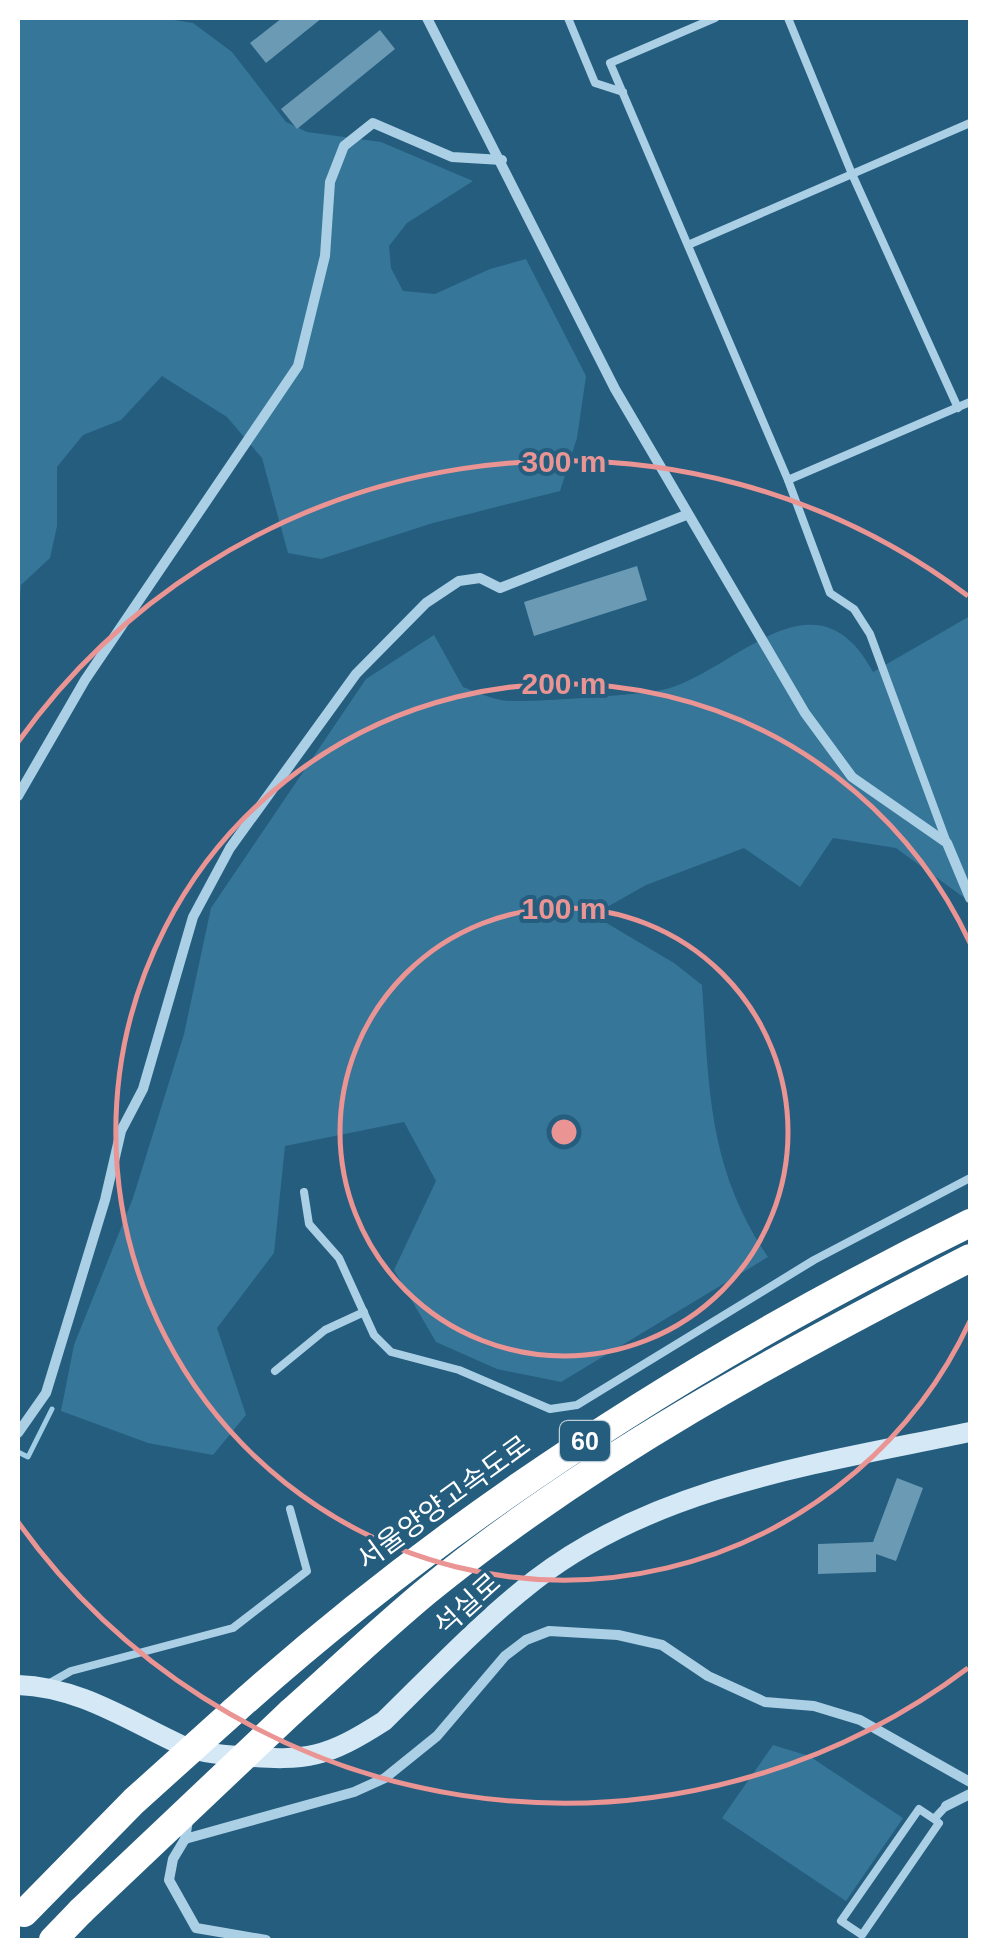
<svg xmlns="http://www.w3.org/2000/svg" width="988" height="1958" font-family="Helvetica,'Noto Sans KR',sans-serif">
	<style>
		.green { fill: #367699 }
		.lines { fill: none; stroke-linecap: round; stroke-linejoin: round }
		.stream { stroke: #9fcde6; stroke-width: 5 }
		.building { fill: #6a9ab4 }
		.lane { stroke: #abd0e5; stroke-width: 8 }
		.street { stroke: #abd0e5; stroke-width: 10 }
		.secondary { stroke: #d4e8f5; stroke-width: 20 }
		.highway { stroke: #fff; stroke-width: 28 }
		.highway-bridge { stroke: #fff; stroke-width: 28 }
		.ring { fill: none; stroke: #ea9494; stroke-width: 5 }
		.labels { text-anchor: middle; stroke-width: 8; stroke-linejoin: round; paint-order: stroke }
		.shield { fill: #255d7e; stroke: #beced8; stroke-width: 2.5 }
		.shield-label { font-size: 25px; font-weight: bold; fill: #fff }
		.street-label { font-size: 28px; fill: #fff; stroke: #255d7e }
		.centre { fill: #ea9494; stroke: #255d7e; stroke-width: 5 }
		.ring-label { font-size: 30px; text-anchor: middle; font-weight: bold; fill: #ea9494; stroke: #255d7e; stroke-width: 8; stroke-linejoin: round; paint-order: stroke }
	</style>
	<rect width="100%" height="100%" fill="#255d7e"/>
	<g class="green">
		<path d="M18,18H161L193,23L232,52L286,122L307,132L381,142L473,181L407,223L389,246L391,268L403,291L435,294L490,269L526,259L586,376L577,438L560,491L433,523L321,559L288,553L262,458L227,417L162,376L121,420L83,435L57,467V526L50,558L21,585L18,618Z"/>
		<path d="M970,616V902L896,848L833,838L800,887L744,848L646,885L593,915L674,963L702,985C709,1088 708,1169 768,1257L561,1382L497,1369L436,1342L394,1270L436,1181L404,1122L285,1146L274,1253L217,1328L246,1415L213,1455L148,1443L61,1411L74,1345L133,1198L184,1034L211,908L366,679L434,635L463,687C477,692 493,700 508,701C532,702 649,695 670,688C740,665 817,568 873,672Z"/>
		<path d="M773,1745L809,1756L903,1818L846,1901L722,1818Z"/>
	</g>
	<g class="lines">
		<path class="stream" d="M18,1452L28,1457L52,1409"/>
	</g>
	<g class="building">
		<path d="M282,18H322L266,63L250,43Z"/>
		<path d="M380,30L395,49L297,129L281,109Z"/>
		<path d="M637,566L647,600L534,636L524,602Z"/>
		<path d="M897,1478L923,1488L896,1561L876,1554V1572L818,1574V1544L873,1542Z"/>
	</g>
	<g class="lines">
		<g class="lane">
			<path d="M568,18L595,83L623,92"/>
			<path d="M715,18L610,63L788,480L830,593L854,609L870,634L947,843"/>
			<path d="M788,18L852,174L958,408"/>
			<path d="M688,245L970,123"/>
			<path d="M788,480L970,402"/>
			<path d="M304,1192L309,1224L339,1258L374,1335L391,1352L459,1370L550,1409L577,1405L814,1260L970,1178"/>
			<path d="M275,1371L325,1330L364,1312"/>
			<path d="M48,1684L71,1671L233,1628L307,1571L290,1509"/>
			<path d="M934,1819L939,1823L862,1935L841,1921L919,1809L934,1819L946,1806"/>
		</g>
		<g class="street">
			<path d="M427,18L615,389L805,713L852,777L947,843L970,898"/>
			<path d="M18,796L85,680L298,366L325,256L330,182L344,146L373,123L452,157L502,160"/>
			<path d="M18,1433L46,1393L105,1200L121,1131L143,1089L193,917L230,848L356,674L426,603L459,581L480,578L500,588L686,515"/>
			<path d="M946,1806L970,1794"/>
			<path d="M188,1820L185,1839L354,1792L385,1778L437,1736L505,1656L526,1640L549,1631L618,1635L662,1645L708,1676L765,1702L814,1706L860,1720L970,1782"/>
			<path d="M185,1839L173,1859L169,1880L196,1928L266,1940"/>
		</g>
		<path class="secondary" d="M18,1685C79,1687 127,1720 181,1745C199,1753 221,1755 241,1756C307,1762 328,1757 384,1721C433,1673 481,1622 535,1580C658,1485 822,1463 970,1432"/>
		<g class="highway">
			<path d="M234,1711C455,1512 704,1354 970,1223"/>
			<path d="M291,1712C336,1672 380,1630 427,1591C591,1457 783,1354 970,1258"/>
			<path d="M53,1940L81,1911"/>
		</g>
		<g class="highway-bridge">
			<path d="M81,1911L291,1712"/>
			<path d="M24,1913L134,1801L234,1711"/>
		</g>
	</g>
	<g class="ring">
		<circle cx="564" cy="1132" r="224"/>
		<path d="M970 1321A448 448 0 1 1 970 943"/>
		<path d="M968 1668A671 671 0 0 1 18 1522M18 742A671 671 0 0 1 968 596"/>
	</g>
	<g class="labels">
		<rect class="shield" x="560" y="1421" width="50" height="40" rx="8"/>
		<g class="shield-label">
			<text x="585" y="1450">60</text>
		</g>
		<g class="street-label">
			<text transform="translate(443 1502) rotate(-36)" y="10">서울양양고속도로</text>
			<text transform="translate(467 1604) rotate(-42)" y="10">석실로</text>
		</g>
	</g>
	<circle cx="564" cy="1132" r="15" class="centre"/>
	<g class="ring-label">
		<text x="564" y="472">300 m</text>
		<text x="564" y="694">200 m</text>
		<text x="564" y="919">100 m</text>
	</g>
	<rect width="988" height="1958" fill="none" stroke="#ffffff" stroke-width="40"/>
</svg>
